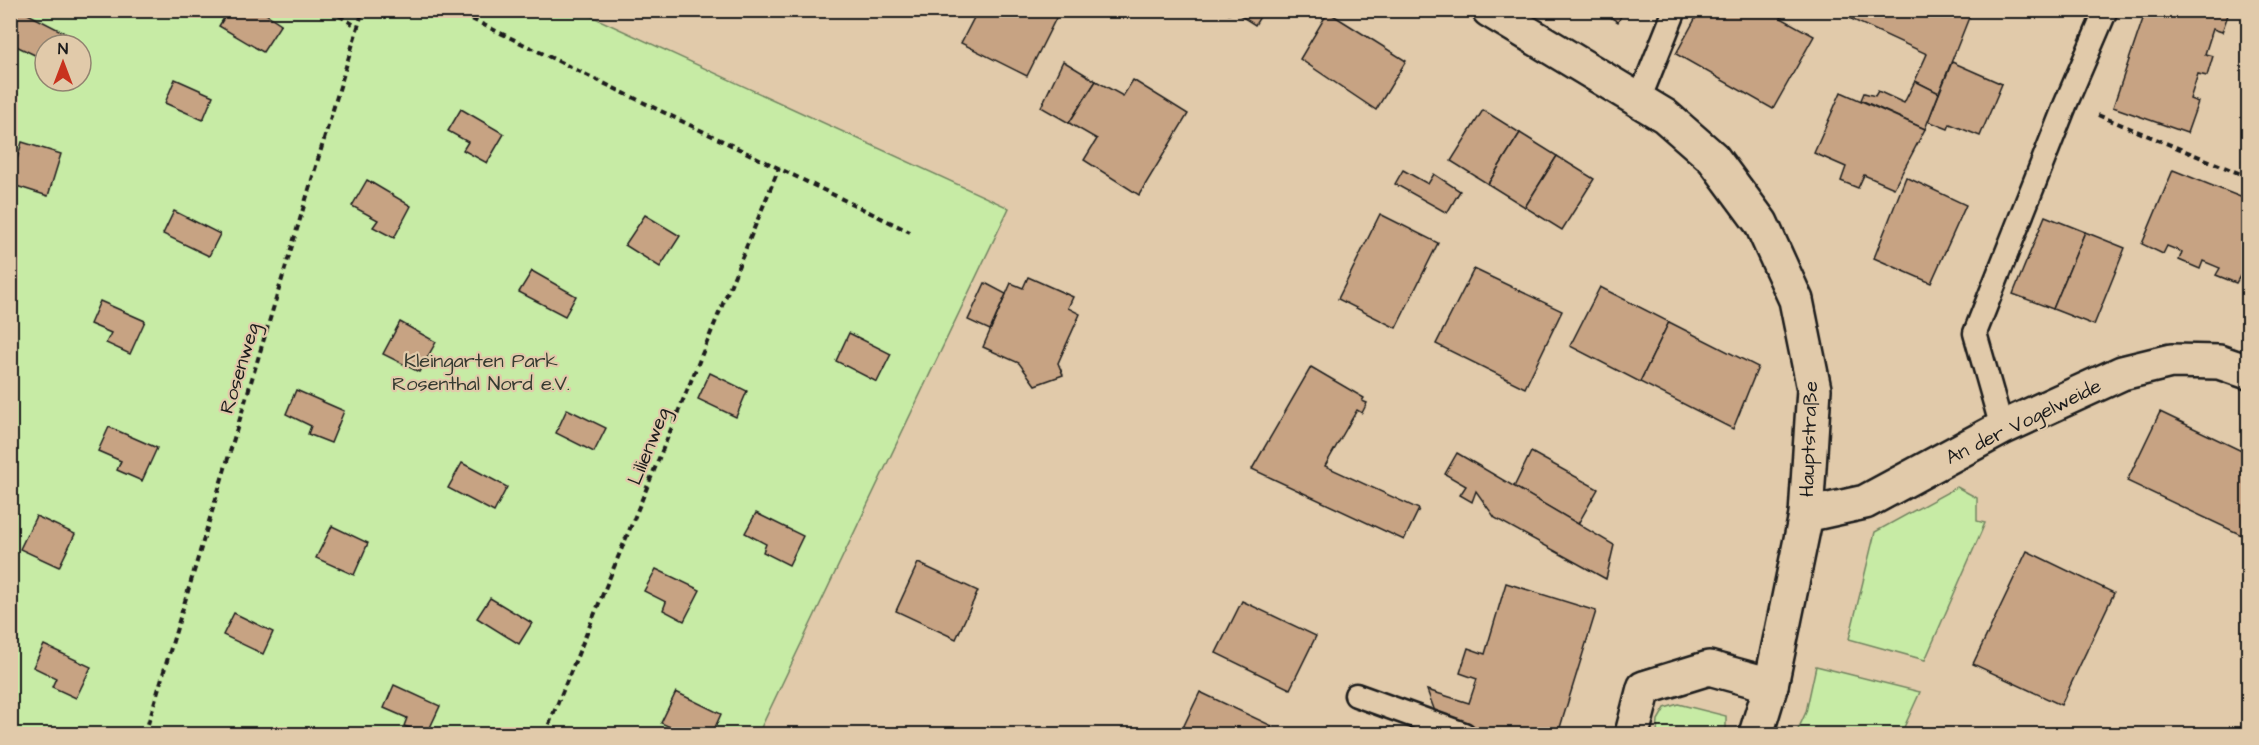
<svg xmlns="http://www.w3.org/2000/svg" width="2259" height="745" font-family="'Architects Daughter',sans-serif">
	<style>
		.green { fill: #c7eba5; stroke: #728460; stroke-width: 1.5; fill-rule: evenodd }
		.building { fill: #c7a383; stroke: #1c1c1c; stroke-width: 1.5 }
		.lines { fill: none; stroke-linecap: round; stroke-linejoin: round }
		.service-casing { stroke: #1c1c1c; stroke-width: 27 }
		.minor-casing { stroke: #1c1c1c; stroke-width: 38 }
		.tertiary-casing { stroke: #1c1c1c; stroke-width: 38 }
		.path { stroke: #1c1c1c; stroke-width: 4; stroke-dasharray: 6 4.5; stroke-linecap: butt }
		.service { stroke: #e1caaa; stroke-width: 22 }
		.minor { stroke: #e1caaa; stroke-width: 33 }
		.tertiary { stroke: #e1caaa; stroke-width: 33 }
		.labels { text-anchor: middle; stroke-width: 4.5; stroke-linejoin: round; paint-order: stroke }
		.park-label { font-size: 20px; fill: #363b31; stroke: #e1caaa }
		.street-label { font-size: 20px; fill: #1c1c1c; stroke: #e1caaa }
	</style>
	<rect width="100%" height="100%" fill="#e1caaa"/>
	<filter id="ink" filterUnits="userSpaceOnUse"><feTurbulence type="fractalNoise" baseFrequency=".0167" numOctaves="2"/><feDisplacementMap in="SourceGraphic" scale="12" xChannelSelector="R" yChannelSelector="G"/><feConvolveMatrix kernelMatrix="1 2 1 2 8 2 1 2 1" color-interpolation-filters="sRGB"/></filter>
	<g filter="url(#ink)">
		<g class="green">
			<path d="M10,11H580L1009,208L758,734H11ZM45,45H81V81H45Z"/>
			<path d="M1957,487L1977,498V521L1985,523L1925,660L1849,639L1875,532Z"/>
			<path d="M1816,666L1920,692L1901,734H1796L1806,712Z"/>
			<path d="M1678,704L1726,716V734H1657L1658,720L1665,708Z"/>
		</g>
		<g class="building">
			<path d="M20,10L65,33L60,45H45V60L10,43V29Z"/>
			<path d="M229,10H260L281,24L263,52L219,26Z"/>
			<path d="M978,10H1046L1057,16L1027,76L961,43Z"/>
			<path d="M1223,10H1264L1255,25L1235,12L1229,14Z"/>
			<path d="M1599,10H1624L1618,22Z"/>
			<path d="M1700,10H1785L1781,18L1814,36L1773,109L1676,54Z"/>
			<path d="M1855,10H1959L1970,15L1939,93L1915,81L1927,54L1851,19Z"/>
			<path d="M2146,10L2229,12L2222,32L2213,29L2205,54L2213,56L2207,76L2198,74L2190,99L2198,102L2187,133L2113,107Z"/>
			<path d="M1328,12L1406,61L1376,110L1300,59Z"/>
			<path d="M1063,61L1096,81L1069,123L1041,107Z"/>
			<path d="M1952,62L2002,84L1980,136L1950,124L1948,129L1928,121Z"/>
			<path d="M175,79L213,96L203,120L165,103Z"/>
			<path d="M1133,80L1188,114L1139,195L1084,160L1097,139L1069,123L1096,81L1123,96Z"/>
			<path d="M1915,81L1939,93L1925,129L1861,100L1864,93L1875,96L1878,91L1904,103Z"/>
			<path d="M1841,92L1925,129L1894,188L1864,175L1858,188L1841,181L1846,167L1814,153Z"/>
			<path d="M461,109L504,134L487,163L463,150L468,142L448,131Z"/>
			<path d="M1483,110L1520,133L1488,184L1451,161Z"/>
			<path d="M1520,133L1557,156L1525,207L1488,184Z"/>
			<path d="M22,142L61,154L48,196L10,184Z"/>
			<path d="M1557,156L1594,179L1562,230L1525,207Z"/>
			<path d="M1403,170L1428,184L1434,174L1460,191L1447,213L1395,184Z"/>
			<path d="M2173,170L2248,200V279L2240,276L2236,283L2216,275L2220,268L2203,261L2200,269L2179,260L2182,252L2167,246L2163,254L2142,244Z"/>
			<path d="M1906,177L1966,205L1931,283L1874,258Z"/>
			<path d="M367,180L411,206L394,238L373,227L378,220L352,206Z"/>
			<path d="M174,211L220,234L209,256L163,234Z"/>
			<path d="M1380,214L1438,243L1396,328L1338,299Z"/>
			<path d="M645,215L680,236L660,267L625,245Z"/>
			<path d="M2045,216L2085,232L2053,309L2013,294Z"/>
			<path d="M2085,232L2125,248L2094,325L2053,309Z"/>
			<path d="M1474,269L1562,311L1525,388L1436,344Z"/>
			<path d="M532,271L576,296L565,316L519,292Z"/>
			<path d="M1028,277L1073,297L1068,308L1080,314L1058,363L1063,375L1035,385L1019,363L983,347L1011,283L1023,288Z"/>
			<path d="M985,283L1006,294L990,330L968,320Z"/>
			<path d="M1600,287L1669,322L1640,382L1570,346Z"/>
			<path d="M100,301L145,321L130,354L106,343L111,333L90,324Z"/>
			<path d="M400,322L436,342L419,372L383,354Z"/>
			<path d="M1669,322L1758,367L1733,429L1640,382Z"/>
			<path d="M849,333L891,354L877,382L836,361Z"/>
			<path d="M1311,367L1364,398L1362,401L1367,403L1362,413L1357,410L1325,466L1419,509L1404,540L1252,469Z"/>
			<path d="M710,373L747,391L736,417L698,399Z"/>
			<path d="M296,390L344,411L331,443L308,434L311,426L286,414Z"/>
			<path d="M567,409L606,428L594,452L556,433Z"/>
			<path d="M2160,412L2248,454V538L2127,481Z"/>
			<path d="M109,427L157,448L142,481L117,470L121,461L98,451Z"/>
			<path d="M1531,452L1598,489L1578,524L1514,487Z"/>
			<path d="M1457,453L1614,545L1606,579L1495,518L1476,491L1472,502L1460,495L1466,486L1445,474Z"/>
			<path d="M462,463L507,487L494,512L448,488Z"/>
			<path d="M756,513L803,536L789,565L763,552L766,544L745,533Z"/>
			<path d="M36,516L75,534L59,567L20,549Z"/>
			<path d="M332,526L368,543L354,575L316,558Z"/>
			<path d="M2027,551L2114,593L2061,705L1973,664Z"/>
			<path d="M918,563L978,591L956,639L896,611Z"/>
			<path d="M656,569L700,590L684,621L663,610L666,602L644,591Z"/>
			<path d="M1506,583L1596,611L1558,734H1496L1437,717L1427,690L1469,703L1477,679L1460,673L1468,648L1485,654Z"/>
			<path d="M490,598L532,623L519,644L477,618Z"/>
			<path d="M1242,601L1316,636L1290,689L1216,653Z"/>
			<path d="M234,613L273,632L263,654L223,635Z"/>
			<path d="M44,645L91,667L76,698L52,687L56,678L33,667Z"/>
			<path d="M394,685L440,706L427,734L404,726L407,718L384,708Z"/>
			<path d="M676,692L721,714L712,734H686L661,723Z"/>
			<path d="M1200,692L1272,726L1267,734H1180Z"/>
		</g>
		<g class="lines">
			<g class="service-casing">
				<g id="service">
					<path d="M1639,100L1675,10"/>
					<path d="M2002,428L1975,333L2066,103L2106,10"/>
					<path d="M1356,695L1464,734"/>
				</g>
			</g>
			<g class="minor-casing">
				<g id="minor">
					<path d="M1806,515L1865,502L2002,428L2122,373L2171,361L2219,362L2248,372"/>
					<path d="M1632,734L1644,688L1709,668L1771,685"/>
				</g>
			</g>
			<g class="tertiary-casing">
				<path id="tertiary" d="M1489,10L1665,116L1713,158L1761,223L1796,300L1814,389L1806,515L1771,685L1756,734"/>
			</g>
			<g class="path">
				<path d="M330,10L356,26"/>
				<path d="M453,10L910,232"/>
				<path d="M2098,115L2248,177"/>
				<path d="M145,734L363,10"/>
				<path d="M545,734L779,168"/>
			</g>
			<use href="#service" class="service"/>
			<use href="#minor" class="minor"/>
			<use href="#tertiary" class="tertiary"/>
		</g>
	</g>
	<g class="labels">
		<g class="park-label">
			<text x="481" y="367">Kleingarten Park<tspan x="481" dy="23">Rosenthal Nord e.V.</tspan></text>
		</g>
		<g class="street-label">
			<text transform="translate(239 368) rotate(-73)" y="7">Rosenweg</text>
			<text transform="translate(2023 421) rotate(-26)" y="7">An der Vogelweide</text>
			<text transform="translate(1808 439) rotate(-88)" y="7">Hauptstraße</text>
			<text transform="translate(648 446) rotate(-68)" y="7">Lilienweg</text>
		</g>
	</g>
	<rect width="2259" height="745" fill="none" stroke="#e1caaa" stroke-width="36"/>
	<rect x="18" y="18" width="2223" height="709" fill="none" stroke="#1c1c1c" stroke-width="2" filter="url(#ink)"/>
	<g transform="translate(63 63)"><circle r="28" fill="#e1caaa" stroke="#928471" stroke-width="1.5"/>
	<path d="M0-4.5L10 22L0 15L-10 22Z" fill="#c8321e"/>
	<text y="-9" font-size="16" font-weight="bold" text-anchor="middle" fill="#1c1c1c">N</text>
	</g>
</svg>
